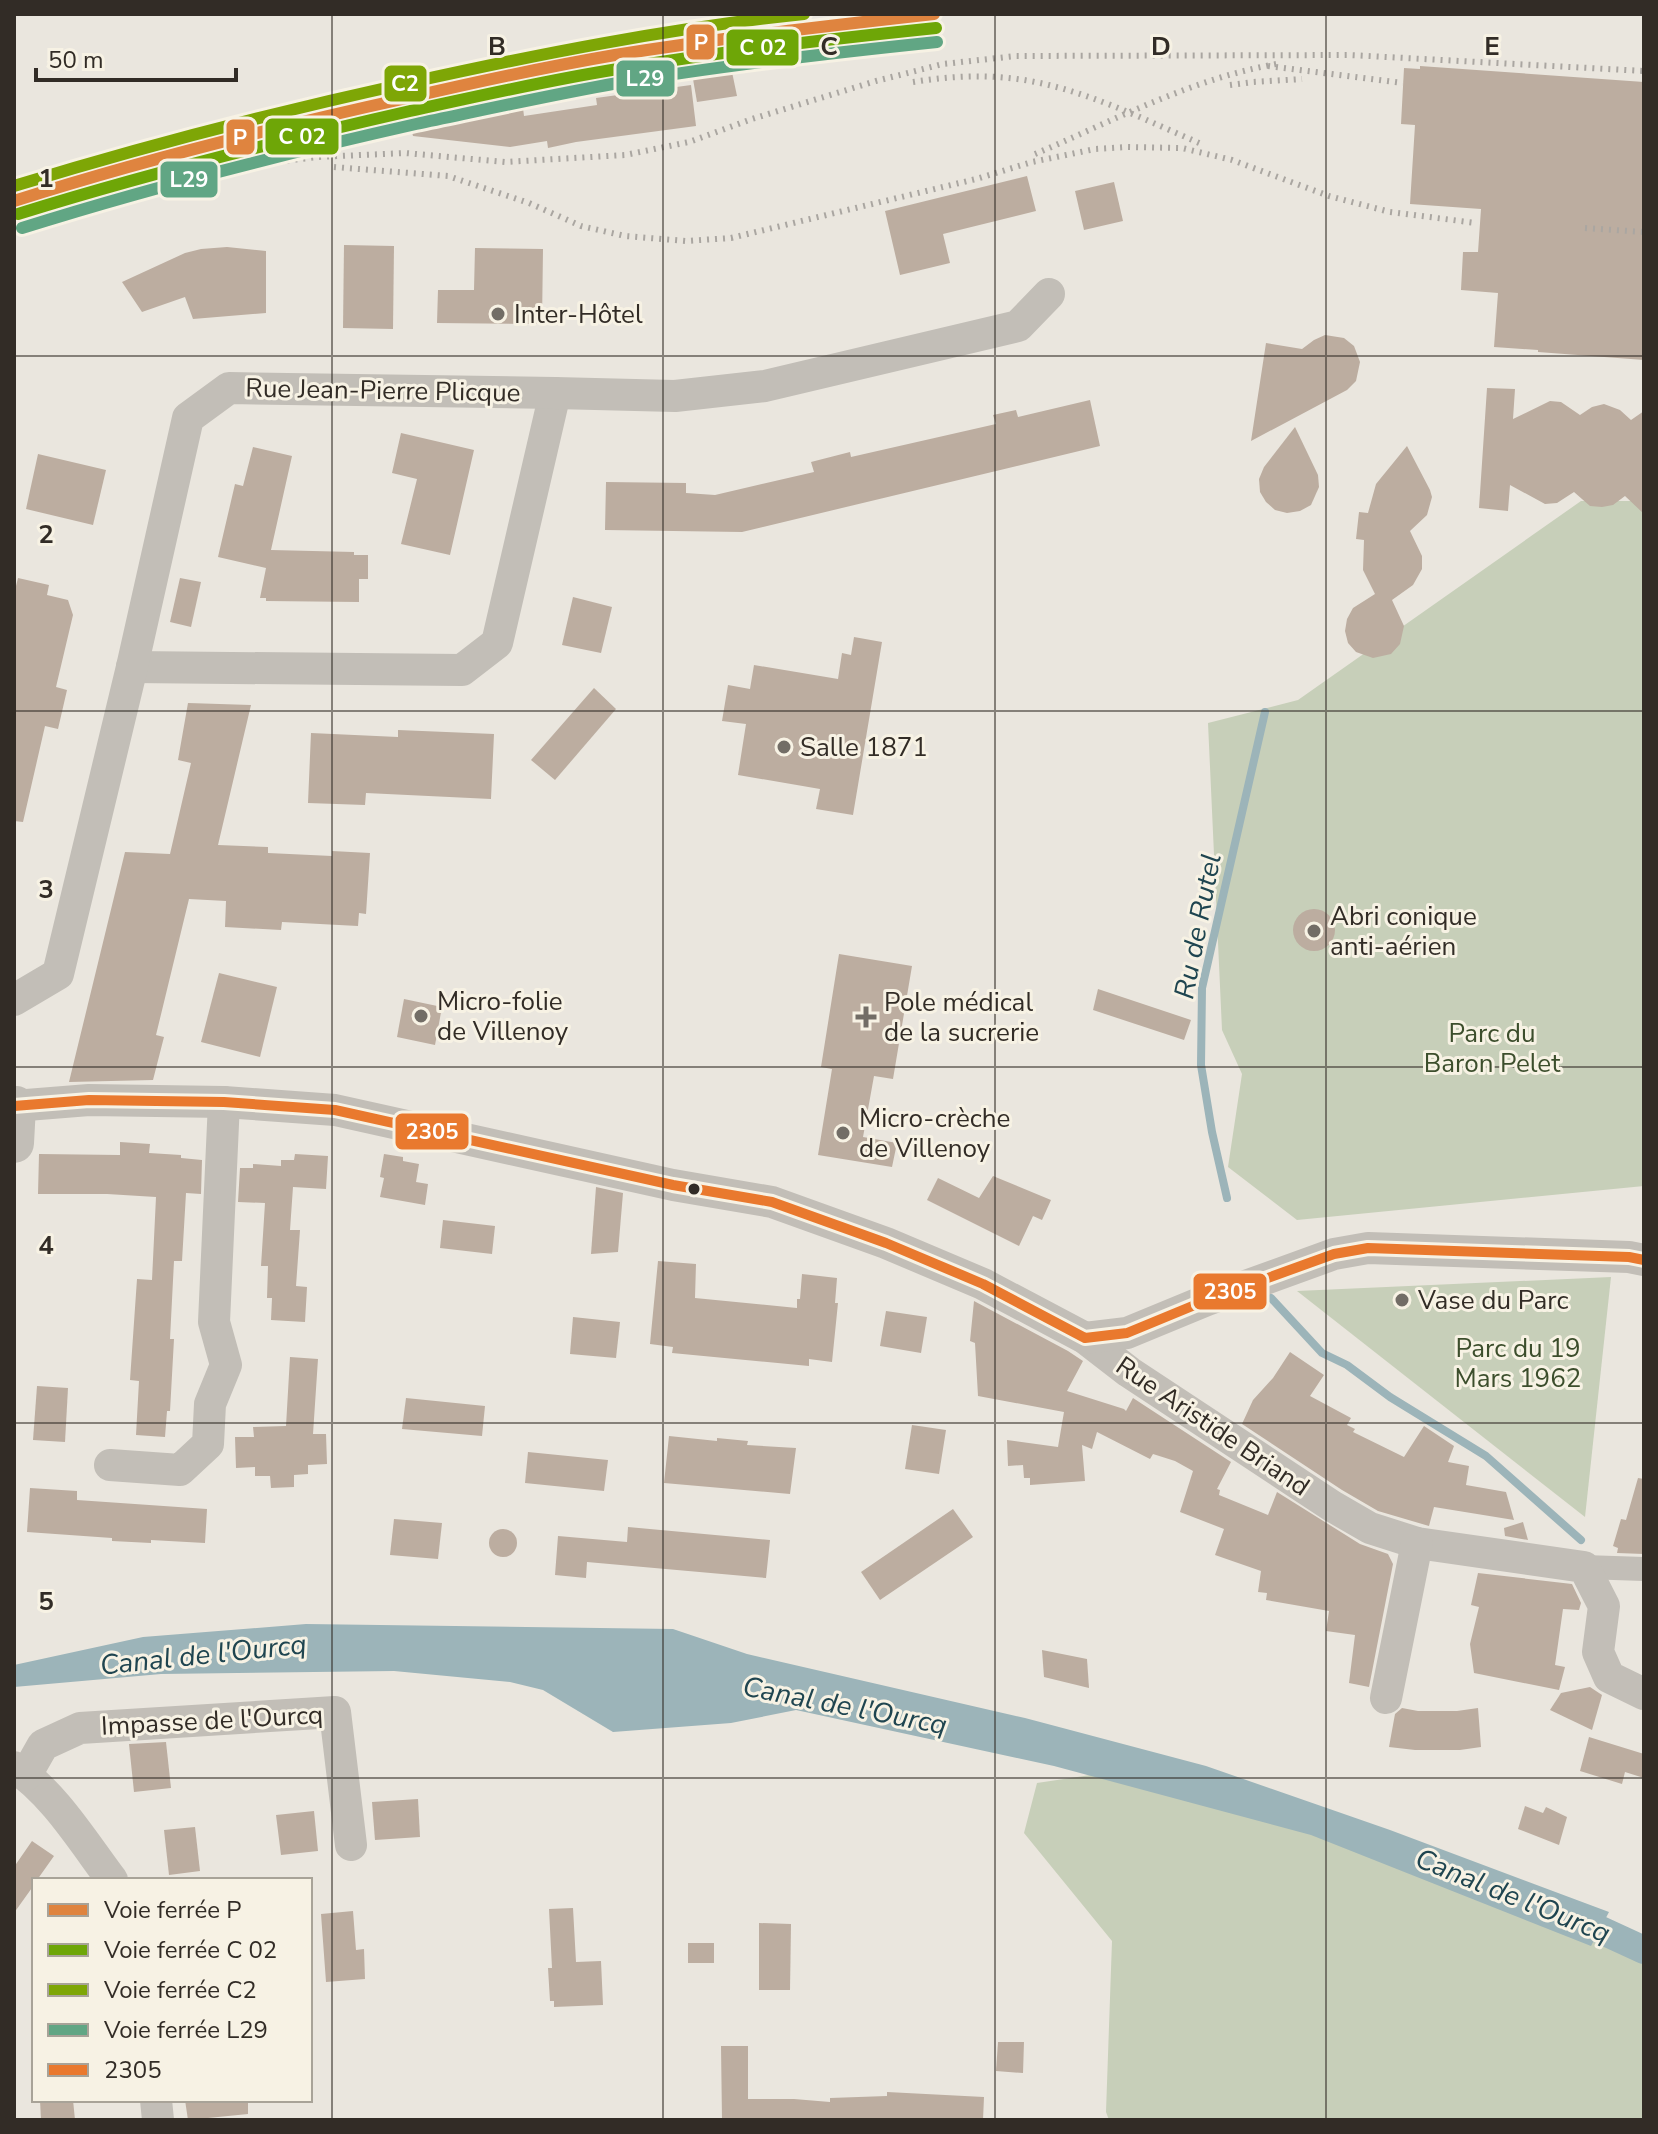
<svg xmlns="http://www.w3.org/2000/svg" width="1658" height="2134" font-family="'Nunito Sans',sans-serif">
	<style>
		.green { fill: #c7cfb9 }
		.water { fill: #9cb4b9 }
		.lines { fill: none; stroke-linecap: round; stroke-linejoin: round }
		.stream { stroke: #9cb4b9; stroke-width: 8 }
		.canal { stroke: #9cb4b9; stroke-width: 28 }
		.building { fill: #bcada0 }
		.pedestrian { stroke: #c2beb7; stroke-width: 24 }
		.minor { stroke: #c2beb7; stroke-width: 32 }
		.tertiary { stroke: #c2beb7; stroke-width: 40 }
		.rail { stroke: #aaa6a1; stroke-width: 6; stroke-dasharray: 2 6; stroke-linecap: butt }
		.bus-1-casing { stroke: #f7f2e4; stroke-width: 16 }
		.bus-1 { stroke: #e9792e; stroke-width: 10 }
		.rail-1-casing { stroke: #f7f2e4; stroke-width: 18 }
		.rail-2-casing { stroke: #f7f2e4; stroke-width: 18 }
		.rail-3-casing { stroke: #f7f2e4; stroke-width: 18 }
		.rail-4-casing { stroke: #f7f2e4; stroke-width: 18 }
		.rail-1 { stroke: #df843f; stroke-width: 12 }
		.rail-2 { stroke: #6ea607; stroke-width: 12 }
		.rail-3 { stroke: #7ea606; stroke-width: 12 }
		.rail-4 { stroke: #61a684; stroke-width: 12 }
		.grid { fill: none; stroke: #322c26; stroke-width: 2; stroke-opacity: 0.55 }
		.poi-dot { fill: #726d66; stroke: #f7f2e4; stroke-width: 3 }
		.bus-dot { fill: #322c26; stroke: #f7f2e4; stroke-width: 3 }
		.labels { text-anchor: middle; stroke-width: 6; stroke-linejoin: round; paint-order: stroke }
		.poi-label { font-size: 26px; fill: #322c26; stroke: #f7f2e4; text-anchor: start }
		.street-label { font-size: 26px; fill: #322c26; stroke: #f7f2e4 }
		.park-label { font-size: 26px; fill: #3c4e2c; stroke: #f7f2e4 }
		.water-label { font-size: 28px; font-style: italic; fill: #1f4550; stroke: #f7f2e4 }
		.grid-label { font-size: 26px; text-anchor: middle; font-weight: bold; fill: #322c26; stroke: #f7f2e4; stroke-width: 6; stroke-linejoin: round; paint-order: stroke }
		.line-badge { stroke: #f7f2e4; stroke-width: 3 }
		.badge-label { font-size: 22px; text-anchor: middle; font-weight: bold; fill: #fff }
	</style>
	<rect width="100%" height="100%" fill="#eae6de"/>
	<g class="green">
		<path d="M1581,501H1644V1186L1297,1220L1228,1167L1242,1074L1222,1030L1208,723L1298,700Z"/>
		<path d="M1611,1277L1585,1517L1297,1291Z"/>
		<path d="M1124,1770L1481,1891L1644,1956V2120H1109L1106,2112L1112,1941L1024,1833L1037,1783Z"/>
	</g>
	<path class="water" d="M306,1624L673,1629L747,1654L1025,1718L1206,1766L1390,1830L1609,1912L1591,1946L1311,1835L1054,1766L796,1710L731,1723L613,1732L543,1690L510,1682L394,1671L161,1674L14,1687V1665L143,1637Z"/>
	<g class="lines">
		<g class="stream">
			<path d="M1227,1198L1212,1132L1201,1065L1202,988L1265,712"/>
			<path d="M1271,1298L1322,1353L1347,1365L1390,1397L1486,1456L1581,1540"/>
		</g>
		<path class="canal" d="M1568,1915L1644,1950"/>
	</g>
	<g class="building">
		<path d="M1420,66L1644,82V360L1538,352V350L1494,347L1498,293L1461,290L1463,252H1478L1481,209L1410,204L1415,125L1401,124L1404,68L1420,69Z"/>
		<path d="M732,72L737,96L697,102L693,79Z"/>
		<path d="M691,85L696,126L576,142L548,148L547,141L510,147L413,136L412,132L523,108L524,116L597,105L596,98Z"/>
		<path d="M1027,176L1036,211L943,234L950,263L900,275L885,211Z"/>
		<path d="M1114,182L1123,221L1084,230L1075,191Z"/>
		<path d="M344,245L394,246L393,329L343,328Z"/>
		<path d="M227,247L266,251V313L193,319L185,297L142,312L122,282L185,253L201,249Z"/>
		<path d="M475,248L543,249L542,324L437,323L438,290H474Z"/>
		<path d="M1325,335L1344,338L1354,346L1360,362L1356,381L1347,390L1251,441L1266,343L1302,349L1314,340Z"/>
		<path d="M1487,388L1515,389L1513,419L1550,401L1561,402L1580,415L1592,407L1604,404L1620,410L1631,420L1644,411V514L1625,496L1613,505L1602,507L1590,506L1574,492L1557,503L1545,504L1510,485L1508,511L1479,508Z"/>
		<path d="M1090,400L1100,446L742,532L605,530L606,482L686,483V493L715,495L814,472L811,462L850,452L851,457L996,424L993,415L1016,410L1018,417Z"/>
		<path d="M1295,427L1318,475L1319,487L1311,505L1300,511L1287,513L1275,510L1266,502L1260,492L1259,479L1264,467Z"/>
		<path d="M401,433L474,450L450,555L401,544L417,479L392,473Z"/>
		<path d="M1407,446L1430,490L1432,497L1427,515L1410,531L1422,556V569L1413,585L1392,600L1404,626L1400,644L1391,654L1373,658L1356,652L1348,643L1345,631L1347,619L1353,608L1375,594L1363,570L1364,540L1356,539L1359,512L1368,513L1376,484Z"/>
		<path d="M253,447L292,456L271,550L354,552V555H368V579H359V602L266,601V598H260L266,568L218,557L235,484L243,486Z"/>
		<path d="M38,454L106,470L93,525L26,509Z"/>
		<path d="M18,578L49,585L47,595L68,600L73,615L56,687L67,690L58,729L45,726L23,822L14,821V594Z"/>
		<path d="M180,578L201,582L191,627L170,622Z"/>
		<path d="M573,597L612,607L601,653L562,645Z"/>
		<path d="M854,637L882,642L853,815L816,809L820,789L738,775L746,724L722,721L728,685L750,689L754,665L838,679L842,653L851,655Z"/>
		<path d="M594,688L616,709L555,780L531,760Z"/>
		<path d="M188,703L251,705L218,845L268,847V853L332,856V851L370,853L366,914L359,913L358,926L282,922L281,930L225,927L226,901L189,899L156,1035L164,1037L153,1080L69,1082L125,852L170,854L191,763L178,760Z"/>
		<path d="M398,730L494,734L491,799L366,793L365,805L308,803L311,733L398,737Z"/>
		<circle cx="1314" cy="930" r="21"/>
		<path d="M839,954L912,966L893,1079L874,1076L863,1137L897,1143L892,1167L818,1155L832,1069L821,1067Z"/>
		<path d="M219,973L277,987L260,1057L201,1042Z"/>
		<path d="M1098,989L1191,1020L1184,1040L1093,1010Z"/>
		<path d="M404,999L442,1007L435,1045L397,1037Z"/>
		<path d="M120,1142L150,1144L149,1153L181,1155V1158L202,1160L201,1194L186,1193L182,1261H174L170,1339H174L170,1411H167L165,1437L136,1435L139,1381L130,1380L137,1279L152,1280L156,1197L107,1194H38L39,1154L120,1155Z"/>
		<path d="M295,1154L328,1156L326,1189L293,1187L290,1230H300L296,1286L307,1287L305,1322L271,1320L272,1298H267L268,1266H261L265,1203L238,1202L240,1168H253V1164L281,1166V1160H294Z"/>
		<path d="M384,1154L403,1157V1161L419,1164L416,1182L428,1184L425,1205L380,1197L384,1178L380,1177Z"/>
		<path d="M993,1176L1051,1200L1042,1220L1033,1216L1019,1246L927,1200L938,1178L979,1198Z"/>
		<path d="M596,1187L623,1193L618,1252L591,1254Z"/>
		<path d="M443,1220L495,1226L492,1254L440,1248Z"/>
		<path d="M658,1261L696,1264L695,1298L797,1308V1299H800L802,1274L837,1278L835,1303H838L832,1362L809,1359V1366L672,1353L673,1347L650,1344Z"/>
		<path d="M974,1301L1068,1351L1083,1361L1067,1391L1124,1409L1126,1411L1133,1398L1231,1462L1217,1489L1220,1490L1219,1495L1268,1515L1277,1492L1360,1544L1388,1554L1393,1564L1369,1687L1349,1683L1355,1635L1326,1631L1329,1611L1266,1600L1267,1593L1258,1592L1261,1571L1215,1555L1224,1529L1180,1512L1193,1471L1175,1461L1153,1454L1150,1459L1097,1432L1092,1449L1082,1445L1085,1481L1030,1485V1478H1024L1023,1465L1008,1466L1007,1440L1058,1447L1064,1412L978,1396L975,1343L970,1341Z"/>
		<path d="M886,1311L927,1317L921,1353L880,1346Z"/>
		<path d="M573,1317L620,1322L616,1358L570,1354Z"/>
		<path d="M1290,1352L1324,1375L1310,1396L1351,1418L1347,1425L1355,1429L1353,1432L1404,1457L1424,1426L1454,1446L1448,1462L1469,1466L1466,1485L1506,1492L1514,1520L1434,1507L1429,1526L1378,1511L1342,1490L1242,1424L1253,1400L1273,1378Z"/>
		<path d="M290,1357L318,1359L313,1434H326L327,1464L308,1465V1474L294,1475V1487L271,1488L270,1476H255V1467L236,1468L235,1437H254L253,1427L286,1426Z"/>
		<path d="M37,1386L68,1388L65,1442L33,1440Z"/>
		<path d="M406,1398L485,1406L482,1436L402,1429Z"/>
		<path d="M912,1425L946,1430L939,1474L905,1469Z"/>
		<path d="M669,1436L717,1441V1438L748,1441L747,1445L796,1448L790,1494L664,1483Z"/>
		<path d="M528,1452L608,1460L604,1491L525,1483Z"/>
		<path d="M1638,1478L1644,1479V1554L1617,1553L1618,1548L1613,1546L1621,1519L1626,1520Z"/>
		<path d="M30,1488L77,1491V1500L207,1509L205,1543L151,1540V1543L112,1541V1538L27,1532Z"/>
		<path d="M953,1509L973,1537L880,1600L861,1572Z"/>
		<path d="M394,1519L442,1523L438,1559L390,1555Z"/>
		<path d="M1523,1522L1528,1540L1505,1536L1504,1528Z"/>
		<path d="M628,1527L770,1540L766,1578L587,1562L586,1578L555,1575L558,1536L627,1542Z"/>
		<circle cx="503" cy="1543" r="14"/>
		<path d="M1478,1573L1572,1584L1581,1603L1579,1610L1563,1609L1555,1665L1565,1667L1559,1690L1474,1673L1470,1644L1479,1607L1471,1605Z"/>
		<path d="M1042,1650L1087,1659L1089,1688L1044,1677Z"/>
		<path d="M1590,1687L1602,1695L1592,1730L1550,1710L1561,1693Z"/>
		<path d="M1402,1708L1418,1711H1457L1478,1708L1481,1747L1460,1750H1415L1389,1747L1395,1714Z"/>
		<path d="M1589,1737L1644,1754V1778L1625,1772L1622,1784L1580,1771Z"/>
		<path d="M166,1742L171,1788L134,1792L129,1744Z"/>
		<path d="M418,1799L420,1837L375,1840L372,1802Z"/>
		<path d="M1525,1806L1543,1813L1546,1807L1567,1817L1559,1845L1518,1829Z"/>
		<path d="M314,1811L318,1851L281,1855L276,1815Z"/>
		<path d="M195,1827L200,1871L169,1875L164,1830Z"/>
		<path d="M32,1841L54,1856L37,1880H34V1885L14,1913V1867Z"/>
		<path d="M573,1908L576,1962L601,1961L603,2005L554,2007V2001H550L548,1968H552L549,1909Z"/>
		<path d="M353,1911L356,1950L364,1949L365,1979L326,1982L321,1914Z"/>
		<path d="M759,1923L791,1924L790,1990H759Z"/>
		<rect x="688" y="1943" width="26" height="20"/>
		<path d="M998,2042H1024L1023,2073L996,2071Z"/>
		<path d="M721,2046H748V2099H794L830,2102V2098L887,2096V2092L984,2097L983,2120H722Z"/>
		<path d="M40,2100H73L75,2120H41Z"/>
		<path d="M185,2100H248V2114L188,2120Z"/>
	</g>
	<g class="lines">
		<path class="pedestrian" d="M1584,1567L1644,1569"/>
		<g class="minor">
			<path d="M132,667L462,670L497,643L555,393"/>
			<path d="M14,1000L58,974L132,667L188,418L229,388L555,393L675,396L765,386L1018,326L1049,294"/>
			<path d="M14,1106L89,1100L224,1102L335,1110L673,1185L772,1202L886,1243L983,1284L1085,1338L1129,1372L1332,1506L1370,1528L1417,1543L1584,1567L1604,1606L1598,1652L1609,1677L1644,1694"/>
			<path d="M1085,1338L1127,1333L1207,1300L1334,1254L1368,1248L1629,1257L1644,1260"/>
			<path d="M110,1465L180,1470L208,1444L210,1404L226,1365L214,1322L224,1102"/>
			<path d="M1386,1698L1417,1543"/>
			<path d="M14,1767C53,1792 84,1843 112,1880"/>
			<path d="M26,1775L43,1745L80,1728L335,1712L351,1845"/>
			<path d="M156,2100L158,2120"/>
		</g>
		<path class="tertiary" d="M14,1143L16,1106"/>
		<g class="rail">
			<path d="M1268,66L1403,83"/>
			<path d="M913,82C950,76 987,74 1024,80C1087,90 1147,121 1204,145"/>
			<path d="M1230,85L1253,82L1302,79"/>
			<path d="M1035,154C1115,120 1195,77 1282,63"/>
			<path d="M334,167L448,176L529,203L581,226L625,236L686,241L731,238L976,179L1032,162L1095,149L1128,147L1182,148L1232,160L1329,196L1390,212L1476,223"/>
			<path d="M14,219L134,185L178,176L214,169L318,157L405,153L505,162L625,155L689,142L752,119L876,81L943,64L1016,56L1350,55L1644,71"/>
			<path d="M1585,228L1644,232"/>
		</g>
		<g class="bus-1-casing">
			<path id="bus-1" d="M14,1106L89,1100L224,1102L335,1110L673,1185L772,1202L886,1243L983,1284L1085,1338L1127,1333L1207,1300L1334,1254L1368,1248L1629,1257L1644,1260"/>
		</g>
		<use href="#bus-1" class="bus-1"/>
		<g class="rail-1-casing">
			<path id="rail-1" d="M14,201C143,160 275,127 407,98C476,82 545,67 615,55C721,38 827,26 934,14"/>
		</g>
		<g class="rail-2-casing">
			<path id="rail-2" d="M18,214C147,174 278,141 410,111C479,96 548,80 618,69C723,51 829,39 936,28"/>
		</g>
		<g class="rail-3-casing">
			<path id="rail-3" d="M14,186C144,146 276,112 408,83C539,54 671,28 804,14"/>
		</g>
		<g class="rail-4-casing">
			<path id="rail-4" d="M22,228C152,187 283,154 416,124C483,110 550,95 618,83C724,65 830,53 937,42"/>
		</g>
		<use href="#rail-1" class="rail-1"/>
		<use href="#rail-2" class="rail-2"/>
		<use href="#rail-3" class="rail-3"/>
		<use href="#rail-4" class="rail-4"/>
	</g>
	<path class="grid" d="M332,14V2120M663,14V2120M995,14V2120M1326,14V2120M14,356H1644M14,711H1644M14,1067H1644M14,1423H1644M14,1778H1644"/>
	<g class="poi-dot">
		<circle cx="498" cy="314" r="8"/>
		<circle cx="784" cy="747" r="8"/>
		<circle cx="1314" cy="931" r="8"/>
		<circle cx="421" cy="1016" r="8"/>
		<path d="M862 1005h8v8h8v8h-8v8h-8v-8h-8v-8h8z"/>
		<circle cx="843" cy="1133" r="8"/>
		<circle cx="1402" cy="1300" r="8"/>
	</g>
	<circle class="bus-dot" cx="694" cy="1189" r="7"/>
	<g class="labels">
		<g class="poi-label">
			<text x="514" y="323">Inter-Hôtel</text>
			<text x="800" y="756">Salle 1871</text>
			<text x="1330" y="925">Abri conique<tspan x="1330" dy="30">anti-aérien</tspan></text>
			<text x="437" y="1010">Micro-folie<tspan x="437" dy="30">de Villenoy</tspan></text>
			<text x="884" y="1011">Pole médical<tspan x="884" dy="30">de la sucrerie</tspan></text>
			<text x="859" y="1127">Micro-crèche<tspan x="859" dy="30">de Villenoy</tspan></text>
			<text x="1418" y="1309">Vase du Parc</text>
		</g>
		<g class="street-label">
			<text transform="translate(383 390) rotate(1)" y="9">Rue Jean-Pierre Plicque</text>
			<text transform="translate(1213 1426) rotate(34)" y="9">Rue Aristide Briand</text>
			<text transform="translate(212 1720) rotate(-3)" y="9">Impasse de l'Ourcq</text>
		</g>
		<g class="park-label">
			<text x="1492" y="1042">Parc du<tspan x="1492" dy="30">Baron Pelet</tspan></text>
			<text x="1518" y="1357">Parc du 19<tspan x="1518" dy="30">Mars 1962</tspan></text>
		</g>
		<g class="water-label">
			<text transform="translate(1197 926) rotate(-79)" y="10">Ru de Rutel</text>
			<text transform="translate(203 1654) rotate(-6)" y="10">Canal de l'Ourcq</text>
			<text transform="translate(845 1705) rotate(11)" y="10">Canal de l'Ourcq</text>
			<text transform="translate(1513 1895) rotate(22)" y="10">Canal de l'Ourcq</text>
		</g>
	</g>
	<g class="grid-label">
		<text x="497" y="55">B</text>
		<text x="829" y="55">C</text>
		<text x="1161" y="55">D</text>
		<text x="1492" y="55">E</text>
		<text x="46" y="187">1</text>
		<text x="46" y="543">2</text>
		<text x="46" y="898">3</text>
		<text x="46" y="1254">4</text>
		<text x="46" y="1610">5</text>
	</g>
	<g class="line-badge">
		<rect x="685" y="23" width="31" height="38" rx="8" fill="#df843f"/>
		<rect x="725" y="28" width="75" height="39" rx="8" fill="#6ea607"/>
		<rect x="615" y="59" width="61" height="39" rx="8" fill="#61a684"/>
		<rect x="383" y="64" width="45" height="39" rx="8" fill="#7ea606"/>
		<rect x="264" y="117" width="76" height="39" rx="8" fill="#6ea607"/>
		<rect x="225" y="118" width="31" height="38" rx="8" fill="#df843f"/>
		<rect x="159" y="160" width="60" height="39" rx="8" fill="#61a684"/>
		<rect x="394" y="1112" width="76" height="39" rx="8" fill="#e9792e"/>
		<rect x="1192" y="1272" width="76" height="39" rx="8" fill="#e9792e"/>
	</g>
	<g class="badge-label">
		<text x="701" y="50">P</text>
		<text x="763" y="55">C 02</text>
		<text x="645" y="86">L29</text>
		<text x="405" y="91">C2</text>
		<text x="302" y="144">C 02</text>
		<text x="240" y="145">P</text>
		<text x="189" y="187">L29</text>
		<text x="432" y="1139">2305</text>
		<text x="1230" y="1299">2305</text>
	</g>
	<rect width="1658" height="2134" fill="none" stroke="#322c26" stroke-width="32"/>
	<rect x="32" y="1878" width="280" height="224" fill="#f7f2e4" stroke="#a8a398" stroke-width="2"/>
	<rect x="48" y="1904" width="40" height="12" fill="#df843f" stroke="#a8a398" stroke-width="2"/>
	<text x="104" y="1918" font-size="24" fill="#322c26">Voie ferrée P</text>
	<rect x="48" y="1944" width="40" height="12" fill="#6ea607" stroke="#a8a398" stroke-width="2"/>
	<text x="104" y="1958" font-size="24" fill="#322c26">Voie ferrée C 02</text>
	<rect x="48" y="1984" width="40" height="12" fill="#7ea606" stroke="#a8a398" stroke-width="2"/>
	<text x="104" y="1998" font-size="24" fill="#322c26">Voie ferrée C2</text>
	<rect x="48" y="2024" width="40" height="12" fill="#61a684" stroke="#a8a398" stroke-width="2"/>
	<text x="104" y="2038" font-size="24" fill="#322c26">Voie ferrée L29</text>
	<rect x="48" y="2064" width="40" height="12" fill="#e9792e" stroke="#a8a398" stroke-width="2"/>
	<text x="104" y="2078" font-size="24" fill="#322c26">2305</text>
	<path d="M36 68v12h200v-12" fill="none" stroke="#322c26" stroke-width="4"/>
	<text x="48" y="68" font-size="24" fill="#322c26" stroke="#f7f2e4" stroke-width="6" paint-order="stroke">50 m</text>
</svg>
